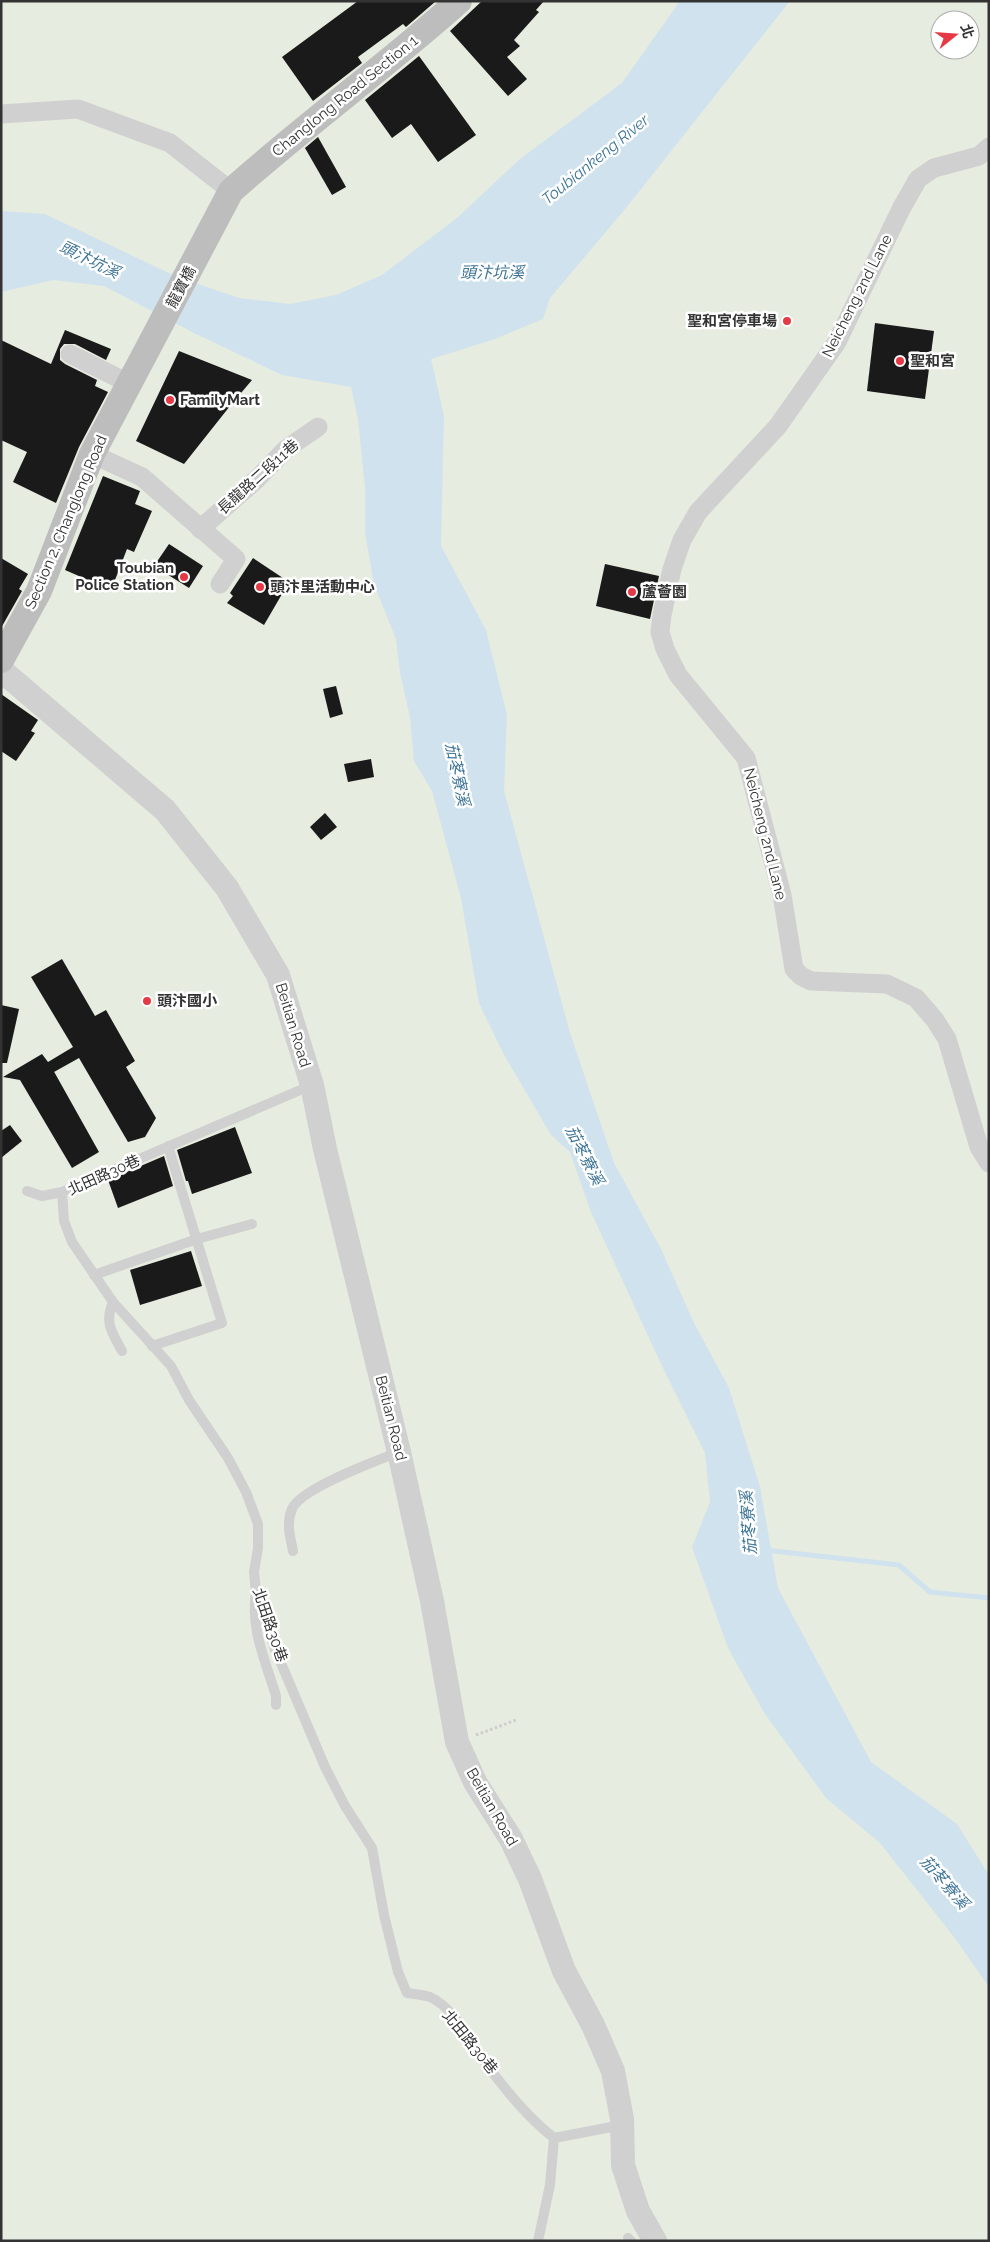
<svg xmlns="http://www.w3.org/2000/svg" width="990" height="2242" font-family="Raleway,'Noto Sans TC',sans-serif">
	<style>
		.green { fill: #e6ecdf; fill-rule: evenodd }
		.water { fill: #cfe2ee }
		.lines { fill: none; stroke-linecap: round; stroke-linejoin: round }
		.stream { stroke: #cfe2ee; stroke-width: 5 }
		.building { fill: #1a1a1a }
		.path { stroke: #cdcdcd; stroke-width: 3; stroke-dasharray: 2.5 2.5; stroke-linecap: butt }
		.service { stroke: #d0d0d0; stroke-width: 10 }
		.minor { stroke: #d0d0d0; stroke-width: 19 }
		.tertiary { stroke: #d0d0d0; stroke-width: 24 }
		.secondary { stroke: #bdbdbd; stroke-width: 26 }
		.poi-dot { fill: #e63946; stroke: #fff; stroke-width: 2 }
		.labels { text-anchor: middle; stroke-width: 5; stroke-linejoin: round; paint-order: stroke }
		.street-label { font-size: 15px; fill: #333; stroke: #fff }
		.poi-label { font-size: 15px; font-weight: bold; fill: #333; stroke: #fff; text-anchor: start }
		.water-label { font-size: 16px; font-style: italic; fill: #3f7597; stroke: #fff }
	</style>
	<rect width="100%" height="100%" fill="#fff"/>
	<path class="green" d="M1,1H989V2241H1ZM940,20H970V50H940Z"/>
	<path class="water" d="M680,1H790L626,208L550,298L543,319L495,339L431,359L444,416L441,546L486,630L507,715L504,791L570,1033L614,1163L661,1249L693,1321L729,1388L760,1487L778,1588L871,1762L957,1824L989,1875V1987L954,1937L880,1843L826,1798L765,1714L728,1648L692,1547L710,1502L705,1453L661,1364L591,1212L570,1152L551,1135L503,1053L479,1003L461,898L432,791L414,761L410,717L400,673L396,639L374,584L365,533V488L358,419L351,387L282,375L194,333L104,286L53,280L1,292V211L45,214L177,277L239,298L290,304L336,295L382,275L457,218L520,159L622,83Z"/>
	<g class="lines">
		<path class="stream" d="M765,1550L899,1565L930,1592L989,1598"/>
	</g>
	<g class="building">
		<path d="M358,1H436L406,27L403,24L358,57L362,63L313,101L282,57Z"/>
		<path d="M482,1H544L536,10L539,12L514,40L520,46L507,57L527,79L508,96L450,31Z"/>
		<path d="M419,56L476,135L438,162L411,124L392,138L365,100Z"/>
		<path d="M318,137L346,187L332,195L305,148Z"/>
		<path d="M875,323L934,331L925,399L867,391Z"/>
		<path d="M65,330L111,349L106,360L75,344H64L60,349V360L65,364L97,380L95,386L108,392L79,447L56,503L13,482L27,452L1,440V340L51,364Z"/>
		<path d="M179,351L252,380L230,406L184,464L136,441Z"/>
		<path d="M103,476L140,491L135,504L152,511L134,552L127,549L115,580L102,586L65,570Z"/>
		<path d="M169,544L203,566L189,588L154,566Z"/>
		<path d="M1,558L28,574L19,589L22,591L1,628Z"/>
		<path d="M253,558L289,582L264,625L227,603L233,596L230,593Z"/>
		<path d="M605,564L659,576L650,619L596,606Z"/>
		<path d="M336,686L343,714L330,718L323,689Z"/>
		<path d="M1,694L38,720L31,731L35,733L16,761L1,751Z"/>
		<path d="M371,759L374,777L348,782L344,764Z"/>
		<path d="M325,813L337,827L321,840L310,827Z"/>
		<path d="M62,959L95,1016L106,1010L135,1061L126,1067L156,1118L145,1137L128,1142L79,1058L54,1072L52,1068L99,1152L72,1168L20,1080L3,1077L42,1054L48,1062L73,1047L31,977Z"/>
		<path d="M1,1005L19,1009L7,1063H1Z"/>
		<path d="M10,1125L22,1141L1,1158V1131Z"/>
		<path d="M235,1127L252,1173L192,1194L188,1181H186L177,1150Z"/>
		<path d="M164,1156L173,1186L118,1208L108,1180Z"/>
		<path d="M191,1251L202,1286L140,1305L130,1270Z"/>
	</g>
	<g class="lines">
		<path class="path" d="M476,1735L516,1720"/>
		<g class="service">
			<path d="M312,1085L62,1192L64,1221L72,1242L113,1302L171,1366L189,1400L228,1458L246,1492L258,1524V1548L254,1572L256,1592L275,1649L325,1767L345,1806L372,1848L384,1915L398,1972L407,1993C414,1994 423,1995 430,1997C453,2007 469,2039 482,2058C502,2086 527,2117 554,2138L622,2125"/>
			<path d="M27,1191L42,1196L62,1192"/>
			<path d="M94,1275L197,1239L252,1224"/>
			<path d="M113,1302C104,1323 112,1332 122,1351"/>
			<path d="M152,1346L222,1323L168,1146"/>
			<path d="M293,1551C290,1536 286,1523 292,1509C301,1488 376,1461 399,1452"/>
			<path d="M256,1593C250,1629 266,1662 276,1696V1705"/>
			<path d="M628,2238L631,2241"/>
			<path d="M538,2241L550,2185L554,2138"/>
		</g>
		<g class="minor">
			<path d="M1,114L78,109L170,143L231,191"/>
			<path d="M989,147L979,156L934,168L918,179L901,209L837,342L778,426L698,512L682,540L672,569L662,615L660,632L665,649L678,675L746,758L782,895L794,969L801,976L811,981L887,984L916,998L935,1020L947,1039L979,1147L989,1163"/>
			<path d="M70,354L130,384"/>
			<path d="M92,454L142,477L236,559L220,584"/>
			<path d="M200,529L257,479L286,449L318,427"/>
		</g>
		<path class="tertiary" d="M1,670L165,810L227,888L278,975L312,1085L325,1149L399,1452L432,1601L457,1742L475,1782L511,1839L530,1879L564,1971L593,2025L613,2071L622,2119L623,2165L638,2211L655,2241"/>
		<path class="secondary" d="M1,660L39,591L92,454L231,191C305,125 385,67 459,1"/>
	</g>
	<g class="poi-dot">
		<circle cx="787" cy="321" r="5"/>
		<circle cx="900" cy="361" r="5"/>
		<circle cx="170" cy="400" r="5"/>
		<circle cx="184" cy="577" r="5"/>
		<circle cx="260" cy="587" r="5"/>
		<circle cx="632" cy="592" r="5"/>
		<circle cx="147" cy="1001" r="5"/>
	</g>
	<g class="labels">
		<g class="street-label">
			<text transform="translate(345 96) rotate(-39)" y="5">Changlong Road Section 1</text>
			<text transform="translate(181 287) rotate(-62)" y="5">龍寶橋</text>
			<text transform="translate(857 296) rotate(-63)" y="5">Neicheng 2nd Lane</text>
			<text transform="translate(258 477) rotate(-42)" y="5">長龍路二段11巷</text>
			<text transform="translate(66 522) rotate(-67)" y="5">Section 2, Changlong Road</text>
			<text transform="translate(765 834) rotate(76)" y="5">Neicheng 2nd Lane</text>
			<text transform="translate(293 1025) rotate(73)" y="5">Beitian Road</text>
			<text transform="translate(104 1175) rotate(-24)" y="5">北田路30巷</text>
			<text transform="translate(391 1418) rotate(76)" y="5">Beitian Road</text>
			<text transform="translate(270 1625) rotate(71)" y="5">北田路30巷</text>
			<text transform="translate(492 1807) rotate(60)" y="5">Beitian Road</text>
			<text transform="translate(470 2042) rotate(51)" y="5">北田路30巷</text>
		</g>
		<g class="poi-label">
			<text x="777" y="326" text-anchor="end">聖和宮停車場</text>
			<text x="910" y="366">聖和宮</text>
			<text x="180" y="405">FamilyMart</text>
			<text x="174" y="573" text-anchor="end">Toubian<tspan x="174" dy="17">Police Station</tspan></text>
			<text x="270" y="592">頭汴里活動中心</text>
			<text x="642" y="597">蘆薈園</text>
			<text x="157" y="1006">頭汴國小</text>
		</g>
		<g class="water-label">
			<text transform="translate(595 159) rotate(-39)" y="6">Toubiankeng River</text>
			<text transform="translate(90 259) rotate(26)" y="6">頭汴坑溪</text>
			<text x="492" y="278">頭汴坑溪</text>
			<text transform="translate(458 774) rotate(78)" y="6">茄苳寮溪</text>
			<text transform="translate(585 1155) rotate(63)" y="6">茄苳寮溪</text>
			<text transform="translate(748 1523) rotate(-94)" y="6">茄苳寮溪</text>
			<text transform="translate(945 1882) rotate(49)" y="6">茄苳寮溪</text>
		</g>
	</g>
	<rect width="990" height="2242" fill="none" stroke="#333333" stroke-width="5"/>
	<g transform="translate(955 35) rotate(73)"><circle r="24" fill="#ffffff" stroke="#adadad"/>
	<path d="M0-4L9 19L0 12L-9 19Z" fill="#e63946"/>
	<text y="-8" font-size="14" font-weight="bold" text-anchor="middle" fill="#333333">北</text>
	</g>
</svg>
